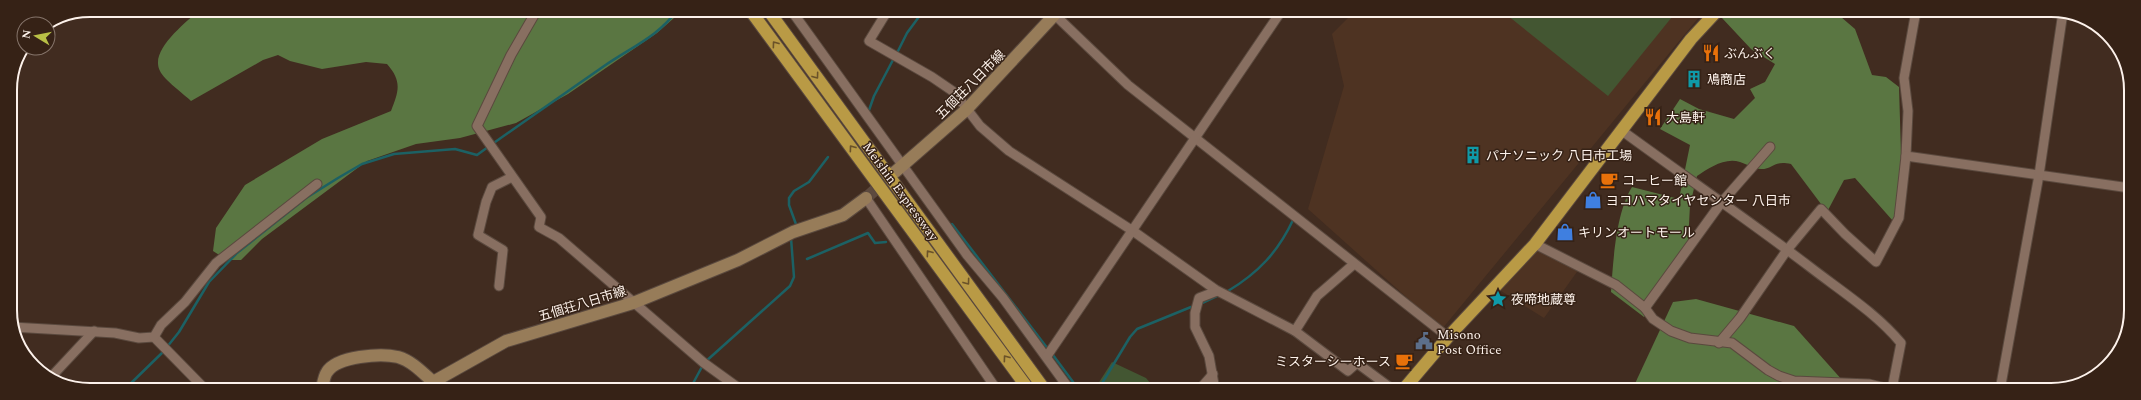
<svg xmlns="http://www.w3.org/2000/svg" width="2141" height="400" font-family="Spectral,'Noto Sans JP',serif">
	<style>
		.built { fill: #4e3322 }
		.green { fill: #435632 }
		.forest { fill: #5a7642 }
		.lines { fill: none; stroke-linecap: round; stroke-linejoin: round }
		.stream { stroke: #1c6164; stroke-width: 2.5 }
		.secondary-tunnel { stroke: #5d4a3e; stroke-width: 12; stroke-dasharray: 12 6; stroke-linecap: butt }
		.street-casing { stroke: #5a493e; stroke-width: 11 }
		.secondary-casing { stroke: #5a493e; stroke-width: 14 }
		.highway-casing { stroke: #5a493e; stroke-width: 14 }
		.street { stroke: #886f61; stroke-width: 9 }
		.secondary { stroke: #977c59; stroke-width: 12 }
		.highway { stroke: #b99a45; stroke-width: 12 }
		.oneway { stroke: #6a5229 }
		.labels { text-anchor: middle; stroke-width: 3; stroke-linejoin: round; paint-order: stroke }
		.poi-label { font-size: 13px; fill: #fdf2eb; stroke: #362216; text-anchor: start }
		.street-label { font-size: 13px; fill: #fdf2eb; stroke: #362216 }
		.rim { fill: none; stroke: #fdf2eb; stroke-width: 2 }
	</style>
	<rect width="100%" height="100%" fill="#412c20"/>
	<g class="built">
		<path d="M1356,10L1704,11L1442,329L1308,209L1344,86L1332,34Z"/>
		<path d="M1537,249L1579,269L1544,318L1498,289Z"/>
	</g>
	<g class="green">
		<path d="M1502,11H1664L1672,17L1608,96Z"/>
		<path d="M1112,362L1146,378L1156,390H1094Z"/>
	</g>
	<g class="forest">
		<path d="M199,10H683L657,33L568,94L516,123L460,138L416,144L367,161L262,239L241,260H227L213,251L216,228L245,185L322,139L391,111C399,91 402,81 387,64L366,62L322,69L290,61L278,55L263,60L191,101C184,94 164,80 160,71C149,50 186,23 199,10Z"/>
		<path d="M1730,11H1834L1855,29L1872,75L1886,77L1899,87L1902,186L1893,221L1855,178L1844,180L1827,212L1791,164C1773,160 1774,169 1761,169C1753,169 1747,164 1740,162C1725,157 1709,168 1697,176L1690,205L1688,244L1676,270L1644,317L1611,292C1613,262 1616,212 1632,187L1679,199L1690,145L1660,129L1680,99L1699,109L1734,119L1755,98L1750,89L1765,82L1775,64L1751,49L1722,18Z"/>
		<path d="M1696,299L1794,326L1851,390H1632L1673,302Z"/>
	</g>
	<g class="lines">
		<g class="stream">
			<path d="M897,53L907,33L924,10"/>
			<path d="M868,113L874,96L894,58"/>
			<path d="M952,224L1048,349"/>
			<path d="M797,227L789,205V198L794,191L809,182L828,157"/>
			<path d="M807,259L868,233L875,243L886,242"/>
			<path d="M1228,291C1258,273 1278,252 1293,220"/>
			<path d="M1200,304L1219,295"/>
			<path d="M167,347L179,332L209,282L237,253L306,198L338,178L362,164L394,154L455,149L477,155C520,124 564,94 607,64C632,47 660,35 677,10"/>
			<path d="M1053,355L1079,390"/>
			<path d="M125,389L164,351"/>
			<path d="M690,389L704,363L790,286L794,277L791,238"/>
			<path d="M1098,390L1130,337L1137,329L1191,307"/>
		</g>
		<path class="secondary-tunnel" d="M866,198L895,172"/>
		<g class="street-casing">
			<g id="street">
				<path d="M537,10L511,55L477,126L541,217L539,227L559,238L704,363L740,389"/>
				<path d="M791,10L967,255L1003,298L1070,390"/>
				<path d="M888,10L869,41L932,77L954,92L980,126L1009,151L1133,231L1216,290L1295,331L1348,371L1357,363L1388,386L1389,390"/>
				<path d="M1916,11L1904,78L1908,111L1906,156L2130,188"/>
				<path d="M1055,15L1128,85L1448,337"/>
				<path d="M1621,130C1684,176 1748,220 1810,267C1841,291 1876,313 1901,343L1892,389"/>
				<path d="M866,198L997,390"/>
				<path d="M1535,244L1616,285L1645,308L1653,319L1671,331L1690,338L1732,343L1768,370L1779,376L1794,381L1869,384L1894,390"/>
				<path d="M499,286L503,250L478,235L486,202L492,187L512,177"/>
				<path d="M1645,308L1721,203L1770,147"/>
				<path d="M12,327L115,333L139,338L154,337L205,389"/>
				<path d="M1295,331L1317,296L1354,264"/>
				<path d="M154,337L161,325L185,302L216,263L317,184"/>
				<path d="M1719,343L1740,318L1787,250L1821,209L1845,234L1876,262L1899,218L1906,156"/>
				<path d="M1047,356L1282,10"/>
				<path d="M52,376L94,331"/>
				<path d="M1199,390L1213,374"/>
				<path d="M1215,390L1209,356L1195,327V313L1199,298L1217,291"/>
				<path d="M2000,390L2039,175L2063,12"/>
			</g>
		</g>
		<g class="secondary-casing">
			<g id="secondary">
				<path d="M895,172L966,110L1059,10"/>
				<path d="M322,389C323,384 324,376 327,372C337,356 381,353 398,357C412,361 423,373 433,382L506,341L633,303L738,260L793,232L843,215L866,198"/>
			</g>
		</g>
		<g class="highway-casing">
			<g id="highway">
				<path d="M750,10L1029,390"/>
				<path d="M768,10L1045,390"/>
				<path d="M1403,390L1448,337L1535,244L1691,39L1717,11"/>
			</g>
		</g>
		<use href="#street" class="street"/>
		<use href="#secondary" class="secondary"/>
		<use href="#highway" class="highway"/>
	</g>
	<defs><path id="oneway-chevron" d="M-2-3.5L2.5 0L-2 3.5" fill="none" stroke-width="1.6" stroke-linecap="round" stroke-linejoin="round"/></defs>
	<g class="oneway">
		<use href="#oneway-chevron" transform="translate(775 44) rotate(-126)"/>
		<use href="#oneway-chevron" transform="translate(816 76) rotate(54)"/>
		<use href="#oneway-chevron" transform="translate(852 148) rotate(-126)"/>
		<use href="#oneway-chevron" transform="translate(929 253) rotate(-126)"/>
		<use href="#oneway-chevron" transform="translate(967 282) rotate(54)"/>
		<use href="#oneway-chevron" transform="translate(1006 358) rotate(-126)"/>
	</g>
	<defs>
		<g id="restaurant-bare" transform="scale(1.38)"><path d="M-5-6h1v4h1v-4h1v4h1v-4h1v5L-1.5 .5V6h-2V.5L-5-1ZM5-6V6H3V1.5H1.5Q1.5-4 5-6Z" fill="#e8710a" stroke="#362216" stroke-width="2.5" paint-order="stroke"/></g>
		<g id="building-bare" transform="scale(1.38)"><path d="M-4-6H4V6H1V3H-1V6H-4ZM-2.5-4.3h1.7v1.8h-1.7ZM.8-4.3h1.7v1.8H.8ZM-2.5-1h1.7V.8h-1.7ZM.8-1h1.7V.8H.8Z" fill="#0f9aa8" stroke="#362216" stroke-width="2.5" paint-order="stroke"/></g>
		<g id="cafe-bare" transform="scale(1.38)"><path d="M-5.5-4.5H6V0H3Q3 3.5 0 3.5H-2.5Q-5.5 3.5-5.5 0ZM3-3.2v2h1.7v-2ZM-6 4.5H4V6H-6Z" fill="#e8710a" stroke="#362216" stroke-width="2.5" paint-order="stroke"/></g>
		<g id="shop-bare" transform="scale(1.38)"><path d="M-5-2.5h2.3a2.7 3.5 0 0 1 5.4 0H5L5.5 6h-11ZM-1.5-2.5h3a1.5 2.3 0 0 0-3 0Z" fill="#3f7fe0" stroke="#362216" stroke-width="2.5" paint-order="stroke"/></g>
		<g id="sight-bare" transform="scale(1.38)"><path d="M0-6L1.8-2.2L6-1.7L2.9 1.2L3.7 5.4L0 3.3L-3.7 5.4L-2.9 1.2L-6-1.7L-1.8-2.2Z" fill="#0f9aa8" stroke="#362216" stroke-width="2.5" paint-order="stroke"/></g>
		<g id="civic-bare" transform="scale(1.38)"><path d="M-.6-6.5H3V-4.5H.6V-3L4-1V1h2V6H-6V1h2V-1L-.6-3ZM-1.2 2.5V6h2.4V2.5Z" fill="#5c6f8a" stroke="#362216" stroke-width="2.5" paint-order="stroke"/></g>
	</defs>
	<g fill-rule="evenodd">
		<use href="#restaurant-bare" x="1711" y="53"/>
		<use href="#building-bare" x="1694" y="79"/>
		<use href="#restaurant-bare" x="1653" y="117"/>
		<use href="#building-bare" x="1473" y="155"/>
		<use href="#cafe-bare" x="1609" y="180"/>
		<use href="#shop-bare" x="1593" y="200"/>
		<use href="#shop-bare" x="1565" y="232"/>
		<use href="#sight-bare" x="1498" y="299"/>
		<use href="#civic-bare" x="1424" y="341"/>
		<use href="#cafe-bare" x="1404" y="361"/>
	</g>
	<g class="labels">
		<g class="poi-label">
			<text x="1724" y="58">ぶんぶく</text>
			<text x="1707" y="84">鳰商店</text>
			<text x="1666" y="122">大島軒</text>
			<text x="1486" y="160">パナソニック 八日市工場</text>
			<text x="1622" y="185">コーヒー館</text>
			<text x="1606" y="205">ヨコハマタイヤセンター 八日市</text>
			<text x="1578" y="237">キリンオートモール</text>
			<text x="1511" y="304">夜啼地蔵尊</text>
			<text x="1437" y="339">Misono<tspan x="1437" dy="15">Post Office</tspan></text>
			<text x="1391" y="366" text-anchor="end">ミスターシーホース</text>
		</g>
		<g class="street-label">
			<text transform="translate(970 84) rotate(-45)" y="5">五個荘八日市線</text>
			<text transform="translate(901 191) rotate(54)" y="5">Meishin Expressway</text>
			<text transform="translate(582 303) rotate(-17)" y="5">五個荘八日市線</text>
		</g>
	</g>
	<path d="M0 0H2141V400H0ZM90 17H2051A73 73 0 0 1 2124 90V310A73 73 0 0 1 2051 383H90A73 73 0 0 1 17 310V90A73 73 0 0 1 90 17Z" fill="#362216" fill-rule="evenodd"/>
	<path class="rim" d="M90 17H2051A73 73 0 0 1 2124 90V310A73 73 0 0 1 2051 383H90A73 73 0 0 1 17 310V90A73 73 0 0 1 90 17Z"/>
	<g transform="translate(36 36) rotate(280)"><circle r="19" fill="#362216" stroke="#86756b"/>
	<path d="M0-3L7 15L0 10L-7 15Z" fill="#b9c046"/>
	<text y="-6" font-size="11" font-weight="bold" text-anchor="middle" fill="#fdf2eb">N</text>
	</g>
</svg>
